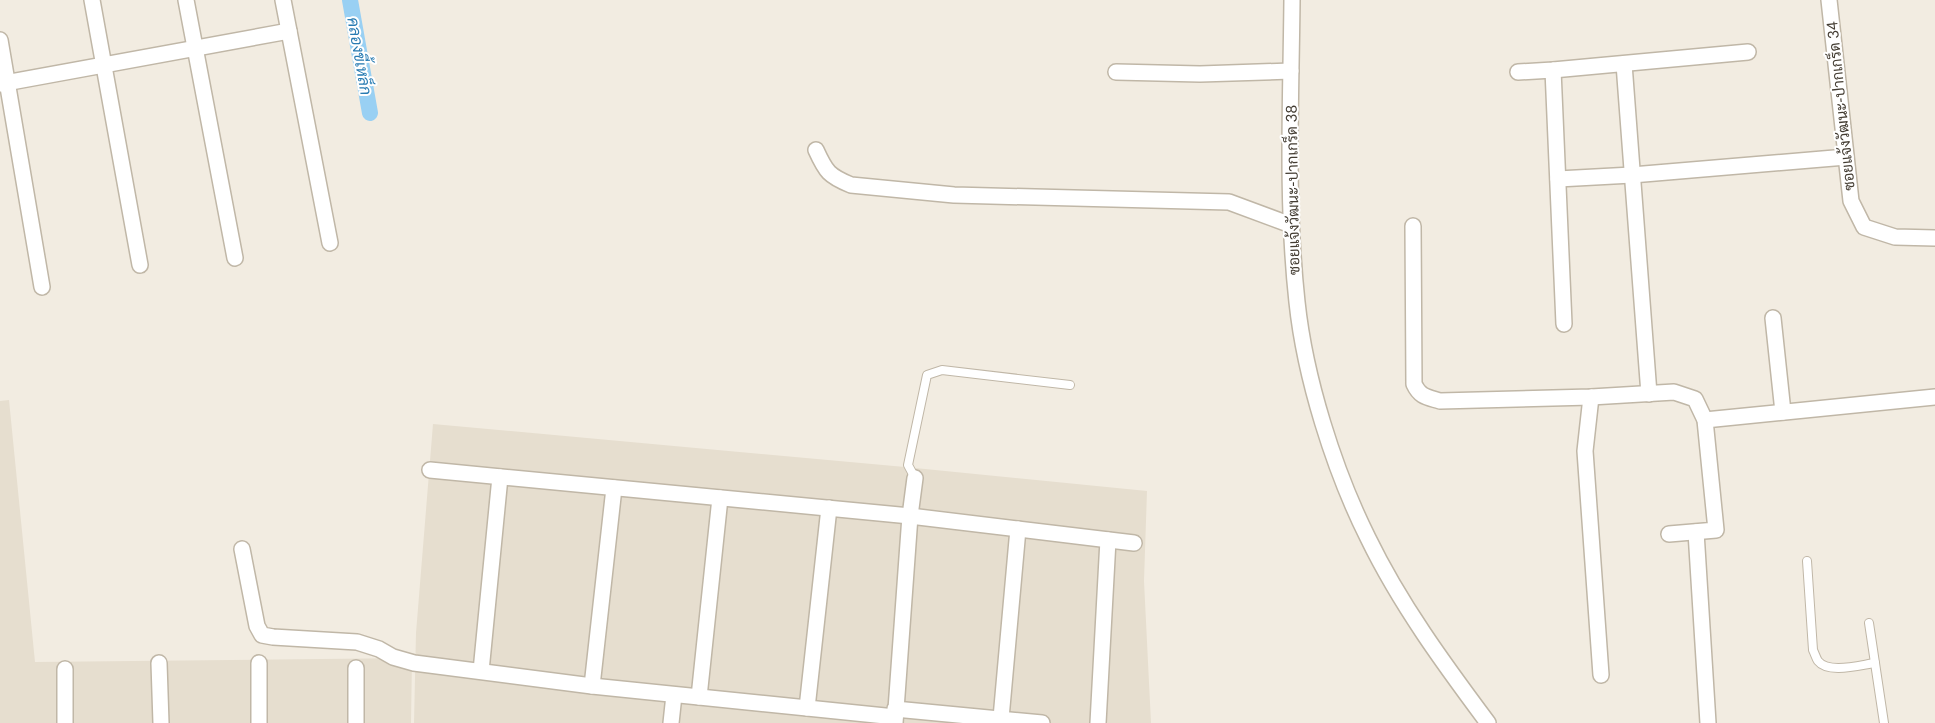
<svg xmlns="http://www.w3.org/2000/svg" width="1935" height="723" font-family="Lato,Sarabun,sans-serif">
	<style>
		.residential { fill: #e6decf }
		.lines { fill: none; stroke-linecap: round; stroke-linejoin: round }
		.canal { stroke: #99d0f3; stroke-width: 16 }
		.lane-casing { stroke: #c0b7a7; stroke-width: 10 }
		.street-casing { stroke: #c0b7a7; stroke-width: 18 }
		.lane { stroke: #fff; stroke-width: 8 }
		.street { stroke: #fff; stroke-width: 15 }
		.labels { text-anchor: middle; stroke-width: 4; stroke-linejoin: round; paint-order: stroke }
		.street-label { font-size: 15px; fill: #433c32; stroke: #fff }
		.water-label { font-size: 16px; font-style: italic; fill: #287bb2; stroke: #fff }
	</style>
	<rect width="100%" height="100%" fill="#f2ece1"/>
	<g class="residential">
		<path d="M9,400L35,662L412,658L411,723H0V401Z"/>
		<path d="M433,424L905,467L1147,491L1144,581L1151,723H414L416,633Z"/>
	</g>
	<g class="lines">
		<path class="canal" d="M350,0L370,113"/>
		<g class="lane-casing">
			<g id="lane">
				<path d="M915,478L908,465L927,375L942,370L1070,385"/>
				<path d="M1807,561L1813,650C1815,654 1816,658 1818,661C1828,674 1860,665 1875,663"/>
				<path d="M1869,623L1884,723"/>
			</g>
		</g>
		<g class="street-casing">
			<g id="street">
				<path d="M92,0L140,265"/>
				<path d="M186,0L235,258"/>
				<path d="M283,0L330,243"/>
				<path d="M1292,0C1291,100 1286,202 1297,302C1305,378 1334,470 1368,538C1400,604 1444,664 1488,723"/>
				<path d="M1829,0L1851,201L1864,227L1895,237L1935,238"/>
				<path d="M0,40L42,287"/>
				<path d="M1624,64L1649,394"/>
				<path d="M1553,70L1564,324"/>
				<path d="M1116,72L1200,74L1291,71"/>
				<path d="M1518,72L1553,70L1748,52"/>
				<path d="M0,84L289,31"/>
				<path d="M816,150C826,172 829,176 851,185L954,195L1229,202L1291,225"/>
				<path d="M1558,179L1632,175L1846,157"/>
				<path d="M1413,226L1414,384C1420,397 1427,397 1440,401L1591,397L1674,392L1695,399L1705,420L1716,530L1669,534"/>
				<path d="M1773,318L1783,412"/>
				<path d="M1591,397L1585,451L1601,675"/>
				<path d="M1705,420L1935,397"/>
				<path d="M430,470L910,516L1134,543"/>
				<path d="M1696,532L1708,723"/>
				<path d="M242,549L257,626L262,635L273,637L357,642L379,649L393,657L414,663L592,686L895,717"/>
				<path d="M159,663L161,723"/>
				<path d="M65,669V723"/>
				<path d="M481,671L500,477"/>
				<path d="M592,686L614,488"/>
				<path d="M699,697L720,498"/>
				<path d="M807,708L829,508"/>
				<path d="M895,709L1042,723"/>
				<path d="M1001,718L1018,529"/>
				<path d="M259,723V663"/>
				<path d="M356,723V668"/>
				<path d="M671,723L674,695"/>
				<path d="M895,723L910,516L915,478"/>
				<path d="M1098,723L1108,540"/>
			</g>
		</g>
		<use href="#lane" class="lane"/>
		<use href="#street" class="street"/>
	</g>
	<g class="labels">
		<g class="street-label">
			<text transform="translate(1841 106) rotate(-96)" y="5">ซอยแจ้งวัฒนะ-ปากเกร็ด 34</text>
			<text transform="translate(1293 190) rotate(-91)" y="5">ซอยแจ้งวัฒนะ-ปากเกร็ด 38</text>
		</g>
		<g class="water-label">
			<text transform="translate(360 56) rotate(80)" y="6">คลองขี้เหล็ก</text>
		</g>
	</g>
</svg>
